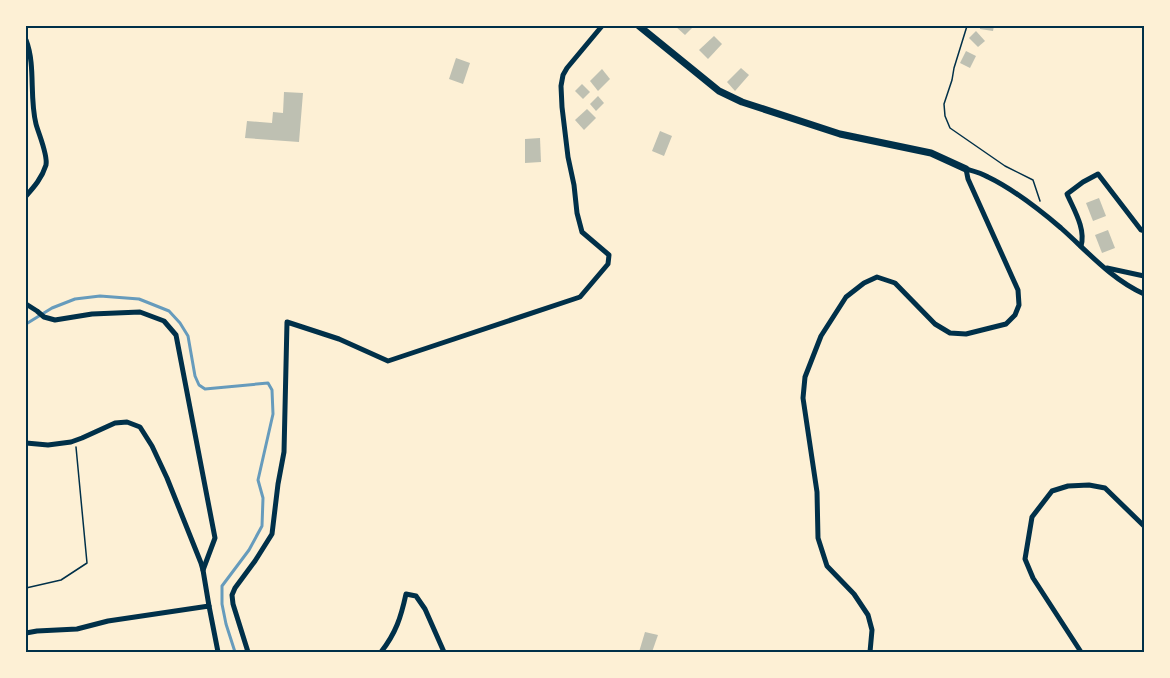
<svg xmlns="http://www.w3.org/2000/svg" width="1170" height="678" font-family="'Noto Sans',sans-serif">
	<style>
		.lines { fill: none; stroke-linecap: round; stroke-linejoin: round }
		.stream { stroke: #669bbc; stroke-width: 3 }
		.building { fill: #bec0b2 }
		.path { stroke: #003049; stroke-width: 1.5 }
		.minor { stroke: #003049; stroke-width: 5 }
		.tertiary { stroke: #003049; stroke-width: 7 }
		.neatline { fill: none; stroke: #003049; stroke-width: 2 }
	</style>
	<rect width="100%" height="100%" fill="#fdf0d5"/>
	<g class="lines">
		<path class="stream" d="M26,324L52,308L75,299L100,296L139,299L169,311L180,323L188,336L195,376L199,385L205,389L268,383L272,390L273,414L258,480L263,498L262,526L249,550L222,586V604L226,624L235,652"/>
	</g>
	<g class="building">
		<path d="M675,26H694L685,35Z"/>
		<path d="M980,26H994L993,31L980,29Z"/>
		<path d="M976,31L985,41L978,47L969,38Z"/>
		<path d="M714,36L722,44L708,59L699,50Z"/>
		<path d="M966,51L976,56L970,68L960,63Z"/>
		<path d="M456,58L470,63L463,84L449,79Z"/>
		<path d="M741,68L749,75L735,91L727,82Z"/>
		<path d="M602,69L610,79L598,91L590,81Z"/>
		<path d="M582,84L590,92L583,99L575,91Z"/>
		<path d="M284,92L303,93L299,142L245,138L247,121L272,123L273,112L283,113Z"/>
		<path d="M598,96L604,103L596,111L590,104Z"/>
		<path d="M587,109L596,118L584,130L575,120Z"/>
		<path d="M660,131L672,136L664,156L652,151Z"/>
		<path d="M540,138L541,162L525,163V139Z"/>
		<path d="M1099,198L1106,216L1093,221L1086,203Z"/>
		<path d="M1108,230L1115,248L1102,253L1095,235Z"/>
		<path d="M645,632L658,635L652,652H639Z"/>
	</g>
	<g class="lines">
		<g class="path">
			<path d="M967,26L954,68L952,80L944,104L945,116L950,128L1005,166L1033,180L1040,201"/>
			<path d="M26,588L61,580L87,563L76,447"/>
		</g>
		<g class="minor">
			<path d="M26,40C36,66 29,96 36,124C39,135 48,155 46,165C42,178 34,187 26,196"/>
			<path d="M1081,246C1086,229 1074,210 1067,194L1083,182L1098,174L1141,230L1144,231"/>
			<path d="M1107,268L1144,276"/>
			<path d="M26,304L37,311L44,317L55,320L92,314L140,312L164,321L176,335L215,538L203,570"/>
			<path d="M26,443L48,445L71,442L82,438L115,423L127,422L140,427L152,446L167,478L201,563L203,570L209,606"/>
			<path d="M26,633L37,631L77,629L108,621L209,606L218,652"/>
			<path d="M248,652L233,604L232,595L235,588L255,561L272,534L278,484L284,452L287,322L339,339L388,361L580,297L608,264L609,255L582,232L577,213L574,185L568,157L562,107L561,86L563,75L567,68L602,26"/>
			<path d="M381,652C396,633 401,617 406,594L416,596L425,609L444,652"/>
			<path d="M870,652L872,630L868,615L854,594L827,566L818,538L817,492L803,398L805,377L821,336L846,297L864,283L877,277L895,283L935,324L950,333L966,334L1006,324L1015,315L1019,305L1018,290L968,179L966,169C973,171 981,173 988,177C1011,188 1041,211 1061,228C1088,252 1111,279 1144,294"/>
			<path d="M1081,652L1033,578L1025,559L1032,517L1052,491L1068,486L1089,485L1105,488L1144,526"/>
		</g>
		<path class="tertiary" d="M639,26L719,91L742,102L840,134L931,153L966,169"/>
	</g>
	<rect width="1170" height="678" fill="none" stroke="#fdf0d5" stroke-width="54"/>
	<rect x="27" y="27" width="1116" height="624" class="neatline"/>
</svg>
